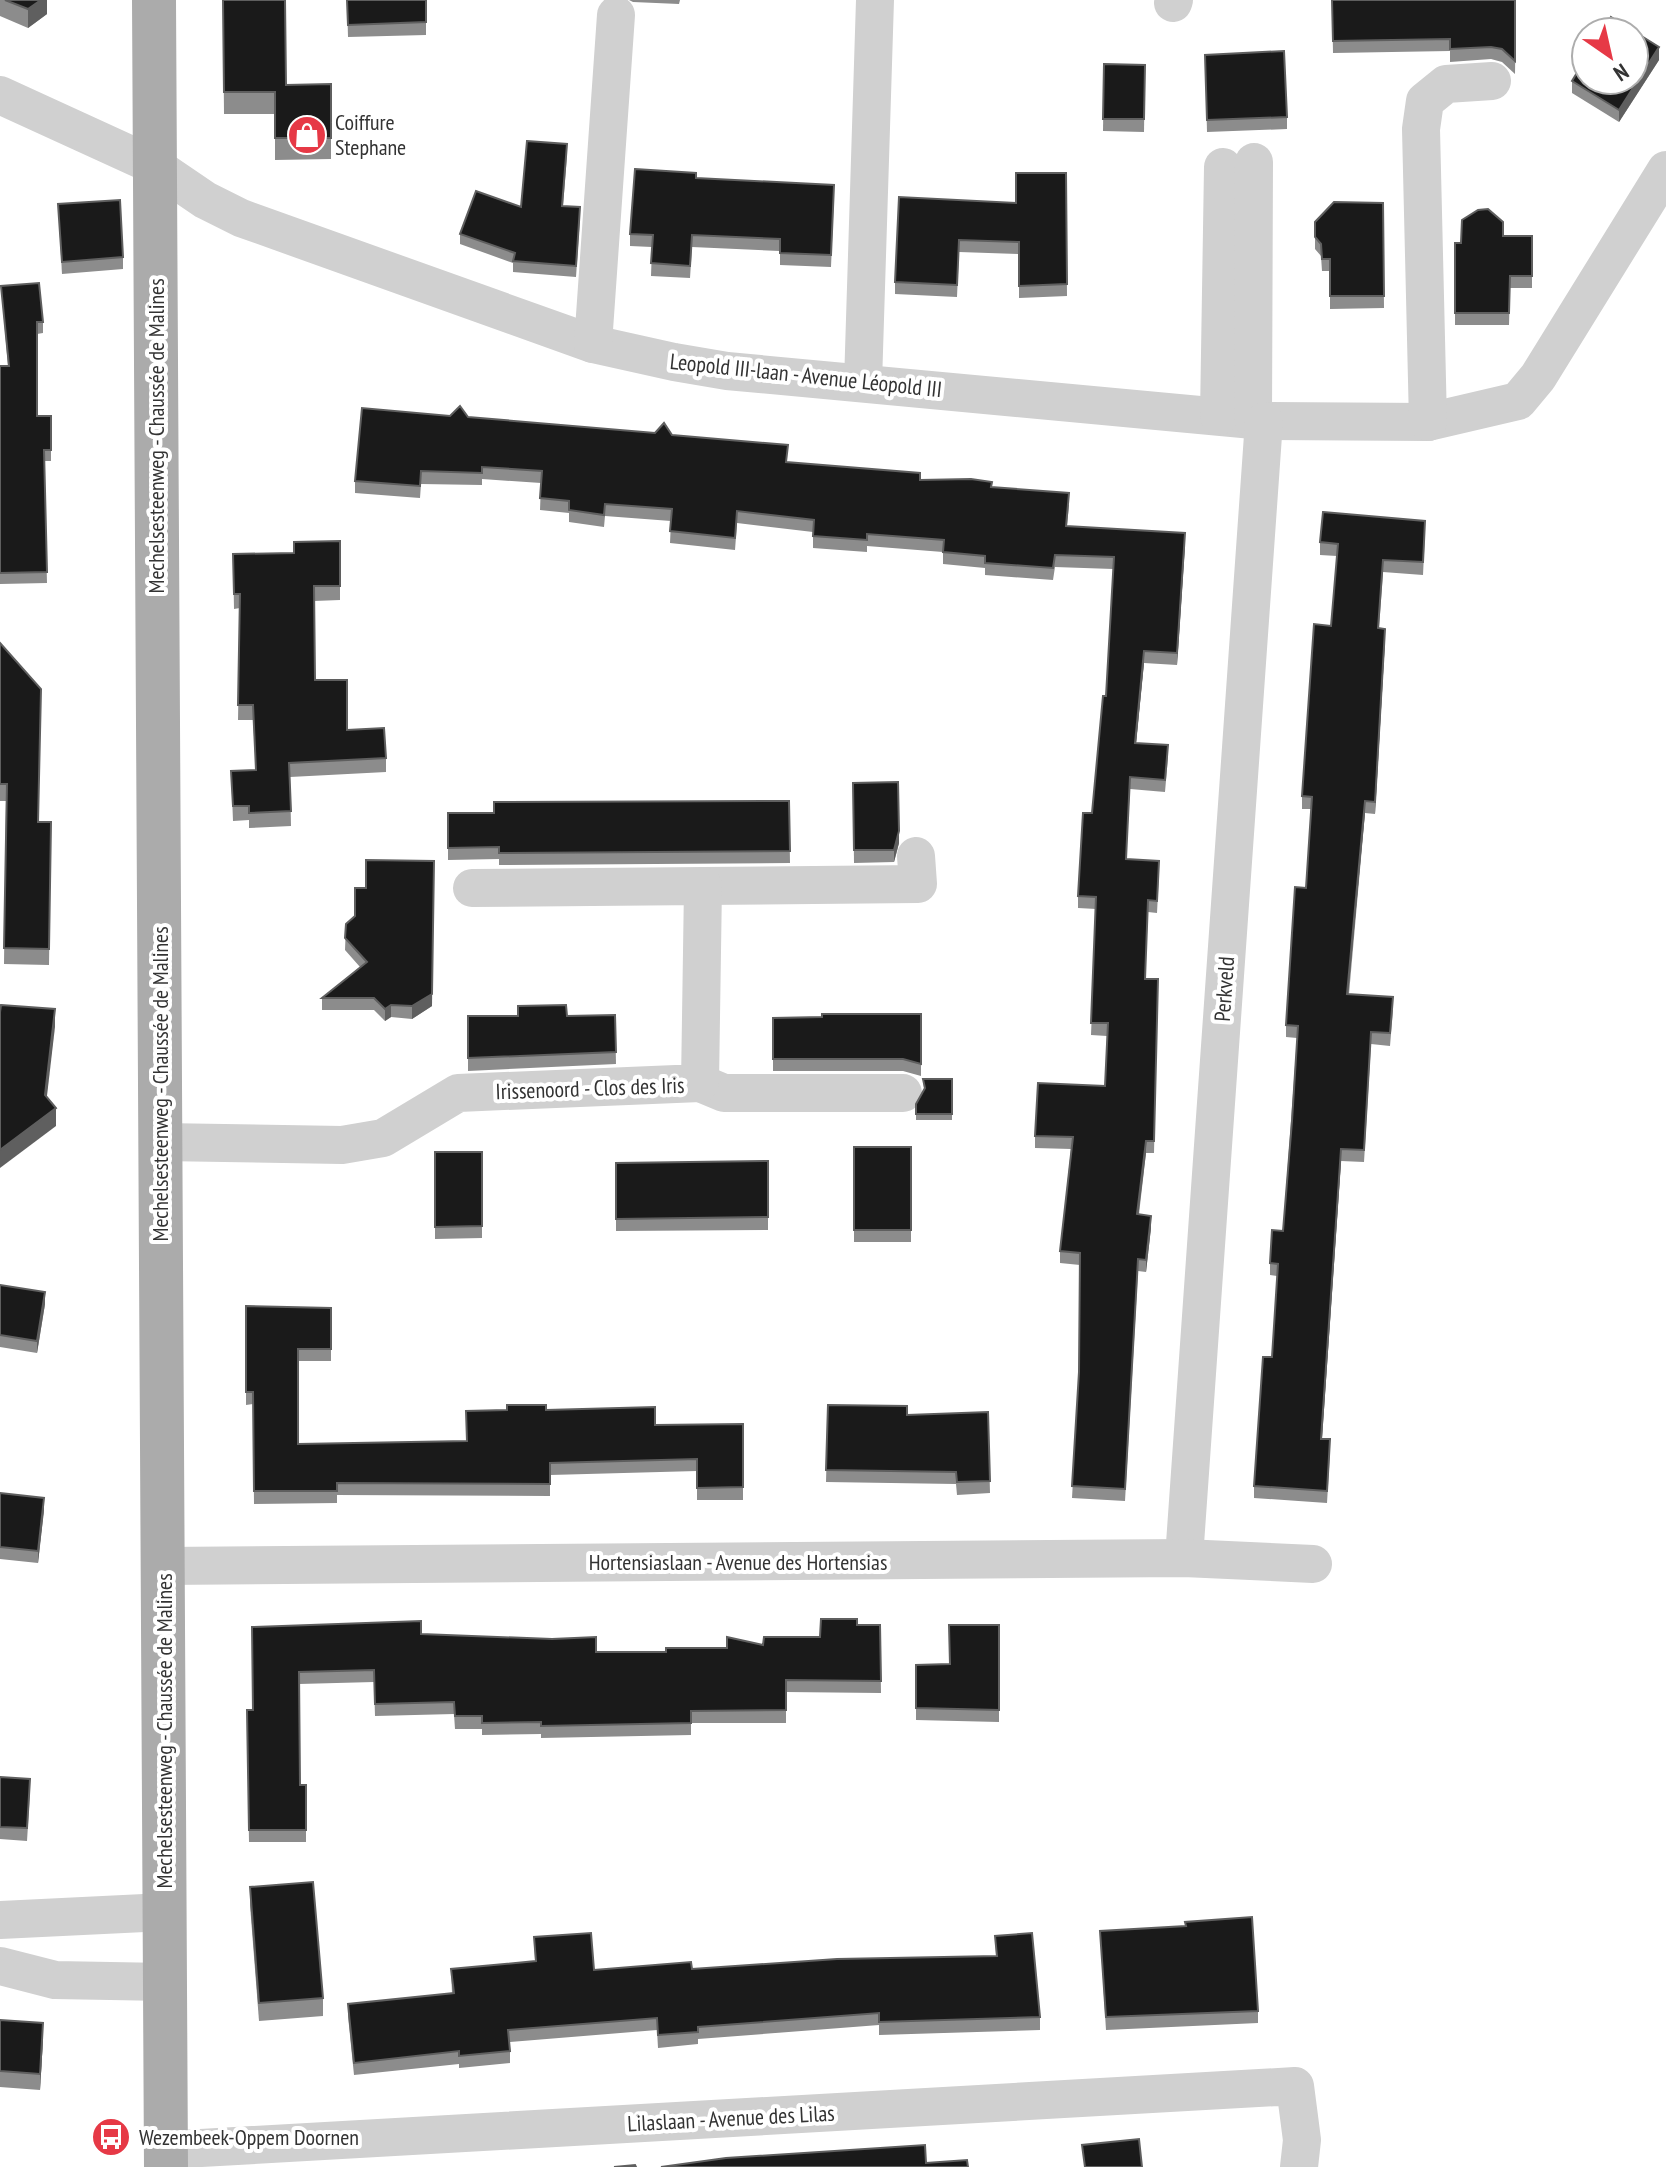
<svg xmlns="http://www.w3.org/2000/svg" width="1666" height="2167" font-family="'PT Sans Narrow',sans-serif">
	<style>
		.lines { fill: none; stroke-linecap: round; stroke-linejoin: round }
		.minor { stroke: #d0d0d0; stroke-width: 38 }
		.major { stroke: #ababab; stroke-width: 44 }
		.wall { fill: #8c8c8c }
		.shaded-wall { fill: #5f5f5f }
		.building { fill: #1a1a1a; stroke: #5f5f5f; stroke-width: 2 }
		.labels { text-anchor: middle; stroke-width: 8; stroke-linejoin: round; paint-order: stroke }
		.poi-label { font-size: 22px; fill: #333; stroke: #fff; text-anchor: start }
		.street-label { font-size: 22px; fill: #333; stroke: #fff }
	</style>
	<rect width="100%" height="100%" fill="#fff"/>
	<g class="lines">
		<g class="minor">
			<path d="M1173,3L1174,0"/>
			<path d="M0,95L155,166L205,200L241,218L593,344L674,362L727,371L1264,421L1428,422L1518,401L1538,377L1666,170"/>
			<path d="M593,344L616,15"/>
			<path d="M863,383L875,0"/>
			<path d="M1219,416L1223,167"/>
			<path d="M1253,419L1254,162"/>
			<path d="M1428,422L1421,129L1425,101L1446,84L1492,81"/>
			<path d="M703,886L918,884L916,856"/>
			<path d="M700,1083L724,1093H903"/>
			<path d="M161,1142L342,1145L383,1138L458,1093L700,1083L703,886L472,888"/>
			<path d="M1184,1558L1264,421"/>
			<path d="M163,1566L1184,1558L1313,1564"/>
			<path d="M0,1920L165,1912"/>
			<path d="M0,1966L55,1980L166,1982"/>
			<path d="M166,2150L1295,2086L1302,2140L1299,2167"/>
		</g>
		<path class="major" d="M154,0L166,2167"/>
	</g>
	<g class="wall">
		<path d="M0,0H47V14L28,28L0,16Z"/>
		<path d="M223,0L286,85L331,84V159L275,160V114H224Z"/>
		<path d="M347,0H426V35L348,37Z"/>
		<path d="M629,0H680L679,4L633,2Z"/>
		<path d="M1332,0H1516L1515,74L1502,62L1491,59L1450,62V51L1333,53Z"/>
		<path d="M1205,55L1287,117V129L1207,132Z"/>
		<path d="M1659,60L1619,122L1572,93V81Z"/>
		<path d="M1104,64L1145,65L1144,132L1103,131Z"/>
		<path d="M567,155L563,206L580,218L576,277L513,272V263L460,244V234L521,207Z"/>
		<path d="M1066,173L1067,296L1019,298V254L959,252L957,297L895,294V282L1016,203Z"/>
		<path d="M696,178L834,197L831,267L780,265V251L692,247L690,278L651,276L652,247L630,246V234Z"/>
		<path d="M1383,203L1384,308L1330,309V271H1322L1321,256L1315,249V222Z"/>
		<path d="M58,204L123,257V269L62,274Z"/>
		<path d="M1503,236H1532V288H1510L1509,325H1455V243H1461Z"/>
		<path d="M1,286L43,322V333L37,334V416H51V461H44L47,583L0,584V366H8Z"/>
		<path d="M468,417L672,435L787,462L920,480L992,487L1069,505L1067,526L1185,545L1177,665L1144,663L1136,743L1168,757L1165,792L1130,789L1126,859L1159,873L1157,913L1148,912L1145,979H1158L1154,1153H1146L1139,1214L1151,1228L1146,1272L1138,1271L1125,1501L1072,1498L1079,1372L1080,1265L1060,1263V1251L1071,1149L1035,1148V1136L1105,1086L1107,1036L1091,1035L1096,909L1078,908V896L1092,813L1106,696L1113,569L1055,567L1053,580L985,575V568L943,564V552L867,546V552L813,548V532L737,523L735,550L670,543L671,521L605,516L604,527L569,522V513L540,510L541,483L482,479V485L421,484L420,498L355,493V481Z"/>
		<path d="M1425,533L1423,575L1383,572L1379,628L1385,641L1375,814L1365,813L1349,994L1393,1010L1390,1046L1371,1044L1364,1162L1341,1161L1322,1439L1330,1452L1327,1503L1254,1498V1486L1272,1357L1277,1276L1270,1275V1263L1283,1231L1297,1038L1286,1037V1025L1306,888L1311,809H1302V796L1331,626L1337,556L1320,555V542Z"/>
		<path d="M340,541V600L314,601L315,680L347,730L386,758V772L290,777L291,826L249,828V820L233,821L231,771L256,770L253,720H238L240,608L234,609L233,554L294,553Z"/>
		<path d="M0,643L38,822H51L49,965L4,964L6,801H0Z"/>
		<path d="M853,783L899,843L894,862L854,863Z"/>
		<path d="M789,801L790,863L499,865V859L448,860V813H494Z"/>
		<path d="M346,924L432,1006L412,1019L391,1017L385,1021L374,1010H322V998L360,967L345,950Z"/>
		<path d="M921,1014V1076L903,1071H773V1018Z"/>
		<path d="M615,1015L616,1064L468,1071V1016Z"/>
		<path d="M923,1079H952V1120H916V1104L924,1089Z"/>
		<rect x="854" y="1147" width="57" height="95"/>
		<path d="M435,1152H482V1238L435,1239Z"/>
		<path d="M768,1161V1230L616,1231V1163Z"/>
		<path d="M0,1285L45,1304L37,1353L0,1347Z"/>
		<path d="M246,1306L331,1308V1361H298V1444L467,1441L546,1410L655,1425L743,1424V1500H697V1471L550,1475V1496L337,1495V1503L254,1504L253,1404L246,1405Z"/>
		<path d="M828,1405L907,1415L988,1412L990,1493L957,1495L956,1484L826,1482Z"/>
		<path d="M0,1493L44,1510L38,1563L0,1559Z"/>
		<path d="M857,1625H880L881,1693L786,1692V1723H691V1735L541,1738V1734L482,1735V1729H455L454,1714L375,1716L374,1682L299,1684L300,1785H306V1842H249L247,1710H253L252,1627L421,1634L596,1652H666L763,1645L820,1637Z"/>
		<path d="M999,1625V1722L916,1720V1665L950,1664Z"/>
		<path d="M0,1777L30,1791L27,1841L0,1839Z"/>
		<path d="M250,1887L323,1998V2016L259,2021L250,1905Z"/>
		<path d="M1186,1926L1258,2011V2023L1106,2030L1100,1931Z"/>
		<path d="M995,1936L1040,2017V2030L879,2035V2025L698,2039V2044L658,2048L657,2030L510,2042V2063L459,2068V2064L354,2075L348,2016V2004L452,1993L451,1969L535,1961L534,1937L594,1970L692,1969L996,1956Z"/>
		<path d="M0,2020L43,2039L40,2090L0,2087Z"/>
	</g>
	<g class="shaded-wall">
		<path d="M41,0H47V14L28,28V9Z"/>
		<path d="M1659,47V60L1619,122V110Z"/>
		<path d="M1185,533V545L1177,665V653Z"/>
		<path d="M1385,629V641L1375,814V802Z"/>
		<path d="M1144,651V663L1135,755V743Z"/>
		<path d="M1365,801V813L1347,1006V994Z"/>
		<path d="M899,831V843L894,862V850Z"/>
		<path d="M434,861L432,1006L412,1019V1006Z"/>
		<path d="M391,1005V1017L385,1021V1009Z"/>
		<path d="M55,1009V1027L45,1113V1095Z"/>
		<path d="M56,1108V1126L0,1168V1150Z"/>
		<path d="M1146,1141V1153L1137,1226V1214Z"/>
		<path d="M1341,1149V1161L1321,1451V1439Z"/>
		<path d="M1151,1216V1228L1146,1272V1260Z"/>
		<path d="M45,1292V1304L37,1353V1341Z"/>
		<path d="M44,1498V1510L38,1563V1551Z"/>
		<path d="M43,2023V2039L40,2090V2074Z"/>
	</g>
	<g class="building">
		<path d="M5,0H41L28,9Z"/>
		<path d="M223,0H285L286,85L331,84V138H275V92H224Z"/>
		<path d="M347,0H426V22L348,25Z"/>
		<path d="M1332,0H1515V61L1502,49L1491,47L1450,49V39L1333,41Z"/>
		<path d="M1611,17L1659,47L1619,110L1572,81L1586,58V80H1634V32H1602Z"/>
		<path d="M1284,51L1287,117L1207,120L1205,55Z"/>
		<path d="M1104,64L1145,65L1144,119H1103Z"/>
		<path d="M527,141L567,144L562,206L580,207L576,266L513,261L515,253L460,234L476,191L521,207Z"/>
		<path d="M635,169L696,173V178L834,185L831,255L780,253V239L692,235L690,266L651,263L653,235L630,234Z"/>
		<path d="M1016,173H1066L1067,284L1019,286V242L959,240L957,285L895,282L899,197L1016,203Z"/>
		<path d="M120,200L123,257L62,262L58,204Z"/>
		<path d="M1334,202L1383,203L1384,296H1330V259H1322L1321,244L1315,237V222Z"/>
		<path d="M1488,209L1503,222V236H1532V276H1510L1509,313H1455V243H1461L1462,220L1478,210Z"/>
		<path d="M39,283L43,322H37V416H51V450H44L47,572L0,573V366H9L1,286Z"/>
		<path d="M460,406L468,417L655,433L664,423L672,435L788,445L786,462L920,473V480L971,479L992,482L991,487L1069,493L1066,526L1185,533L1177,653L1144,651L1135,743L1168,745L1165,780L1130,777L1126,859L1159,861L1157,901L1148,900L1145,979H1158L1154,1141H1146L1137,1214L1151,1216L1146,1260L1138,1259L1125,1489L1072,1486L1079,1372L1080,1253L1060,1251L1073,1137L1035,1136L1038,1083L1105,1086L1108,1023H1091L1096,897L1078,896L1083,813H1092L1103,696H1106L1114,557L1055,555L1053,568L985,563V556L943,552L944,540L867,534V540L813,536L814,520L737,511L735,538L670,531L672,509L605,504L604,515L569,510V501L540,498L542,471L482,467V473L421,471L420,486L355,481L362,408L450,416Z"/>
		<path d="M1323,512L1425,521L1423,562L1383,560L1378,628L1385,629L1375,802L1365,801L1347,994L1393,997L1390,1033L1371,1032L1364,1150L1341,1149L1321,1439H1330L1327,1491L1254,1486L1263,1357H1272L1278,1264L1270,1263L1272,1230L1283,1231L1292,1121L1298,1026L1286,1025L1295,887L1306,888L1312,797L1302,796L1314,624L1331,626L1338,544L1320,542Z"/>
		<path d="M340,541V586H314L315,680H347V730L384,728L386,758L289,763L291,811L249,813V806H233L231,771L256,770L253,705H238L240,594H234L233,554L294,553V542Z"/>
		<path d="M0,643L41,689L38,822H51L49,949L4,948L7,784H0Z"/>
		<path d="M898,782L899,831L894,850H854L853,783Z"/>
		<path d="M789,801L790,851L499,853V847L448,848V813H494V802Z"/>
		<path d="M366,860L434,861L432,994L412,1006L391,1005L385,1009L374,998H322L367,962L345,938L346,924L355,916V888H366Z"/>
		<path d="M1,1005L55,1009L45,1095L56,1108L0,1150V1012Z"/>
		<path d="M566,1005L567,1016L615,1015L616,1052L468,1058V1016H518V1006Z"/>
		<path d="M822,1014H921V1064L903,1059H773V1018L822,1017Z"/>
		<path d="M923,1079H952V1114H916V1104L925,1088Z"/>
		<rect x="854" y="1147" width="57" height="83"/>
		<path d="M435,1152H482V1226L435,1227Z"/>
		<path d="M768,1161V1217L616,1219V1163Z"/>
		<path d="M0,1285L45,1292L37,1341L0,1335Z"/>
		<path d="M246,1306L331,1308V1349H298V1444L467,1441L466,1411L507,1410V1405H546V1410L655,1407V1425L743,1424V1487L697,1488V1459L550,1463V1484L337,1483V1491H254L253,1392H246Z"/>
		<path d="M828,1405L907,1406V1415L988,1412L990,1481L957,1482L956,1472L826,1470Z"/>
		<path d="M0,1493L44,1498L38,1551L0,1547Z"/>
		<path d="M821,1619H857V1625H880L881,1681L786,1680V1710L691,1711V1723L541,1726V1722L482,1723V1716H455L454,1702L375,1704L374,1670L299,1672L300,1785H306V1830H249L247,1710H253L252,1627L421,1621V1634L552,1639L596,1637V1652H666V1648H727V1637L763,1645L764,1637H820Z"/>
		<path d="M949,1625H999V1710L916,1708V1665L950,1664Z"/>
		<path d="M0,1777L30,1779L27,1828L0,1827Z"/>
		<path d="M313,1882L323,1998L259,2003L250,1887Z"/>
		<path d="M1252,1917L1258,2011L1106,2017L1100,1931L1186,1926L1185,1922Z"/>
		<path d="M591,1933L594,1970L691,1962L692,1969L837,1959L997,1956L995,1936L1032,1933L1040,2017L879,2022V2013L698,2027V2032L658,2035L657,2018L508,2030L510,2051L459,2056V2051L354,2063L348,2004L454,1993L451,1969L536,1961L534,1937Z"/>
		<path d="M0,2020L43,2023L40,2074L0,2071Z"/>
		<path d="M1139,2139L1142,2167H1085L1082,2145Z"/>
		<path d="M925,2145L926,2163L967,2160L968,2167H661L726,2158Z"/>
		<path d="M635,2165L636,2167H614Z"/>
	</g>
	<defs>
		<g id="shop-disc" transform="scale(2)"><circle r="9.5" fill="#e63946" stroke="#fff"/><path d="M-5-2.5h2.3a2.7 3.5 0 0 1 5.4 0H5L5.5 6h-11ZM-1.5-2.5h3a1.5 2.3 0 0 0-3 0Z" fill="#fff"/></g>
		<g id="bus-disc" transform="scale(2)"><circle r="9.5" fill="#e63946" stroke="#fff"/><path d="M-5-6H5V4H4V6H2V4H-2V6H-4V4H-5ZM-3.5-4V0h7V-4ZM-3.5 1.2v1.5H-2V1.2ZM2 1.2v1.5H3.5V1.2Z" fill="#fff"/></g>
	</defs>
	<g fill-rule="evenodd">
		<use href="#shop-disc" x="307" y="135"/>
		<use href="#bus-disc" x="111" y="2137"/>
	</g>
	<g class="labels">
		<g class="poi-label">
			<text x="335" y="130">Coiffure<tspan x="335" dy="25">Stephane</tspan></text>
			<text x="139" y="2145">Wezembeek-Oppem Doornen</text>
		</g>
		<g class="street-label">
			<text transform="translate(806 375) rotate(6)" y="8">Leopold III-laan - Avenue Léopold III</text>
			<text transform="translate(156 436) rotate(-90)" y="8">Mechelsesteenweg - Chaussée de Malines</text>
			<text transform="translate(1224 989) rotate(-86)" y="8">Perkveld</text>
			<text transform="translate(160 1084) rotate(-90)" y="8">Mechelsesteenweg - Chaussée de Malines</text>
			<text transform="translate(590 1088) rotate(-2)" y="8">Irissenoord - Clos des Iris</text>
			<text x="738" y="1570">Hortensiaslaan - Avenue des Hortensias</text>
			<text transform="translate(164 1731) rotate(-90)" y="8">Mechelsesteenweg - Chaussée de Malines</text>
			<text transform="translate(731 2118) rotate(-3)" y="8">Lilaslaan - Avenue des Lilas</text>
		</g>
	</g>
	<g transform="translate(1610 56) rotate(146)"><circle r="38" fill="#ffffff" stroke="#adadad" stroke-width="2"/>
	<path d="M0-6L14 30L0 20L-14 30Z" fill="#e63946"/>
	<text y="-12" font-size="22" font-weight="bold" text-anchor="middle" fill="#333333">N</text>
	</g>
</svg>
